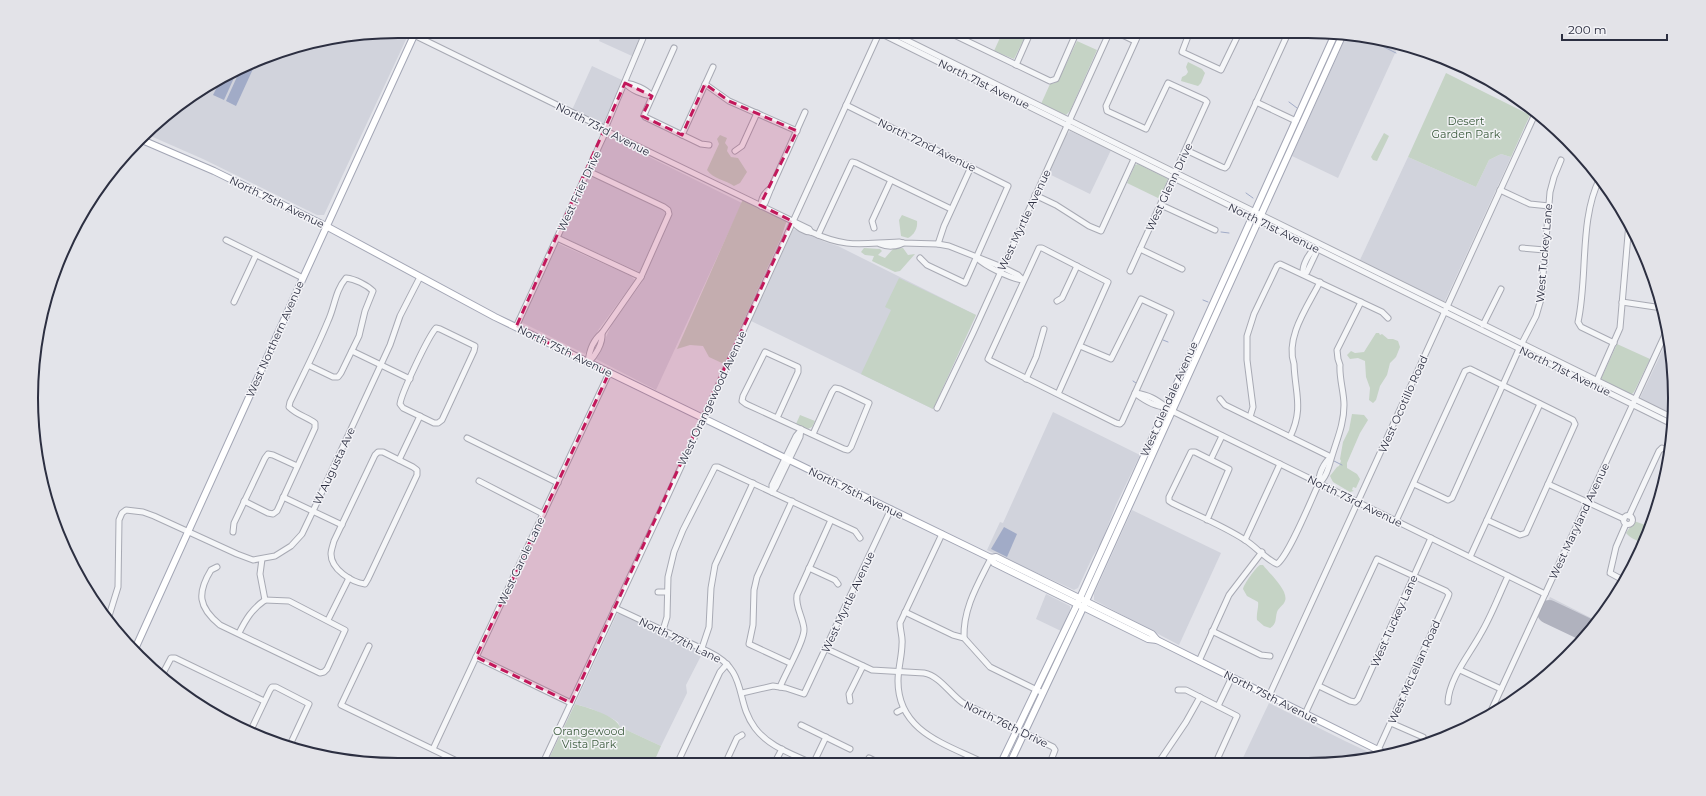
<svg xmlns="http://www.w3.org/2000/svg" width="1706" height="796" font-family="Montserrat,sans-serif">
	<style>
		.built { fill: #d1d3dc }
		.green { fill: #c5d3c5 }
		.water { fill: #a1abc7 }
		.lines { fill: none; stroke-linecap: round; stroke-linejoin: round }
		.stream { stroke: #a1abc7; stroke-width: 1 }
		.runway { stroke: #b0b2be; stroke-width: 24 }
		.minor-casing { stroke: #a8aab4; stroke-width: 7 }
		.major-casing { stroke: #a3a6b5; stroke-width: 8 }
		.minor { stroke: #f5f6f8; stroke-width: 5 }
		.major { stroke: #fff; stroke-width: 6 }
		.marked { fill: #c2185b; fill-opacity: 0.2; stroke: #c2185b; stroke-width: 3; stroke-dasharray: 8 5; stroke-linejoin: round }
		.labels { text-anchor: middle; stroke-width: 3; stroke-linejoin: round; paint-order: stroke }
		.street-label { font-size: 11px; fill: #2c2f41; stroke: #f3f3f7 }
		.park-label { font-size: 11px; fill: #3b5b3c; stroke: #f3f3f7 }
		.rim { fill: none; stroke: #2c2f41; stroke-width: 2 }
	</style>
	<rect width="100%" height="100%" fill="#e3e4ea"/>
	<g class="built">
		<path d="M398,31H410L324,215H317L203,159L146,134L156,122L215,80L280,51Z"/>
		<path d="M603,31H644L632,56L599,41Z"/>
		<path d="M1347,35L1371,37L1397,49L1338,178L1292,156Z"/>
		<path d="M592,66L622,80L604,123L601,125L572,110Z"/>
		<path d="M1070,131L1111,150L1090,194L1049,174L1066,135Z"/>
		<path d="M605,136L609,137L742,203L656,390L596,359L612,324L640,285L646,275L562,237L561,234Z"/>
		<path d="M1501,154L1511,157L1445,301L1443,302L1359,262L1408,157L1476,187L1489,160Z"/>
		<path d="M796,229L825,242L838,246L976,315L933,409L751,321L793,230Z"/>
		<path d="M557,243L631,276L635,280L599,329L585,354L521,322Z"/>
		<path d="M1669,337L1675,398L1673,416L1642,400L1640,398Z"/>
		<path d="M1053,412L1140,455L1116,505L1101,543L1093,556L1078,588L1074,590L987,550L1000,522L1003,523Z"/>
		<path d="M1132,510L1221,553L1179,645L1094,600V594Z"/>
		<path d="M1046,594L1070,606V610L1061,631L1036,619Z"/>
		<path d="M1550,597L1599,622L1585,635L1542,613Z"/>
		<path d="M617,614H622L703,652L686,685L687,693L661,746L620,727L618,722L613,719L592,709L575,704Z"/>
		<path d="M1269,703L1345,741L1377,756L1356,762H1241Z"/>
	</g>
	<g class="green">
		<path d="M1003,31H1028L1014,59L994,51Z"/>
		<path d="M1077,41L1097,50L1070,111L1066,115L1041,104L1050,84L1055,83L1059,79Z"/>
		<path d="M1188,62L1202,69L1205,73L1201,83L1198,86L1181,81L1182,77L1186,75L1188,72L1186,67Z"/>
		<path d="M1446,73L1530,115L1511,157L1501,154L1489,160L1476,187L1408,157Z"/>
		<path d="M1384,133L1389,136L1377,161L1373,160L1371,157Z"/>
		<path d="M720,135L727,138L725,143L728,147L727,151L731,157L738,158L747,172L740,183L734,186C726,180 713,179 707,170L719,144L717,139Z"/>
		<path d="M1138,164L1168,179L1160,199L1127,183L1135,165Z"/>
		<path d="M743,199L787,220L781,238L724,364L709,357L703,346L690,345L677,349Z"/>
		<path d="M902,215L917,221C918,228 914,235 908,238L901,236L899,220Z"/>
		<path d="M864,248L880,249L882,251L878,255L885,258L893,249L903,248L908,255L915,254L900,271L895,272L872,261L874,256L865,255L861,252Z"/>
		<path d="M899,278L976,315L933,409L861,374L891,310L885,307Z"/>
		<path d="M1376,333H1379L1380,335L1382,334L1388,339H1393L1398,341L1400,347L1396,357L1390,363L1387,375L1380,386L1376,400L1373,403L1369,400L1370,388L1366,377L1365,361L1358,358L1350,359L1347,355L1351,351L1355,353L1364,352Z"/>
		<path d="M1617,344L1650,359L1634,392L1631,395L1601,379Z"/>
		<path d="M1352,414L1364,415L1368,420L1360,433L1347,463V468L1357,474L1360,479L1356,488L1353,487L1352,490L1354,491L1350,492L1333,482L1330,476L1337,467L1339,466L1341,461L1340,459L1343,442L1349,430Z"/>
		<path d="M800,415L815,421L812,427L808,429L796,424Z"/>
		<path d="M1634,521L1651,527L1644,544C1636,539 1632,540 1626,533Z"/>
		<path d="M1260,565H1263C1269,573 1289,591 1285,601C1283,606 1279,607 1277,612C1275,619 1277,624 1270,628L1264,626L1257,620C1256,614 1259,607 1258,602L1247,596L1243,589C1244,584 1256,567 1260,565Z"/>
		<path d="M575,704C588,708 615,715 620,727L661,746L653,764L546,765Z"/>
	</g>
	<g class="water">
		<path d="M245,66L253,69L236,106L226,101L241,68Z"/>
		<path d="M238,69L224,100L213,95L222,77Z"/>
		<path d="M1004,527L1017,534L1007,557L991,549Z"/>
	</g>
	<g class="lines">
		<g class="stream">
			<path d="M1362,36L1396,53"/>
			<path d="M1289,102L1297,108"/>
			<path d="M1246,193L1253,198"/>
			<path d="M1221,232L1229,233"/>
			<path d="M1203,300L1208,302"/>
			<path d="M1163,340L1168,342"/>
			<path d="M1133,381L1136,383"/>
			<path d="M1334,461L1342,465"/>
		</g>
		<path class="runway" d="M1549,612L1589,631"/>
		<g class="minor-casing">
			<g id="minor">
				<path d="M876,31L1672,424"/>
				<path d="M888,31L1673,418"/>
				<path d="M946,31L1050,81L1056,79L1077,31"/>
				<path d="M1114,31L1135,41"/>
				<path d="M1190,31L1182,52L1221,70L1240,31"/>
				<path d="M414,35L604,128L606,131L809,229L811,232"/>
				<path d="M674,48L644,115L645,117L701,144L709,145"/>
				<path d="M1016,65L1031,31"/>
				<path d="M625,83C631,90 643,95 652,96"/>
				<path d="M625,83C634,84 646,89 652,96"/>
				<path d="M705,84L729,101L797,131"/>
				<path d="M1256,102L1296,121"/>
				<path d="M846,105L1008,186L965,283L927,265L920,258"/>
				<path d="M1534,116L1552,126"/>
				<path d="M682,135L713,67"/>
				<path d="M1186,150L1222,167L1225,168L1227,166L1289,31"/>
				<path d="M735,151L742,146L757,113"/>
				<path d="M1600,178C1579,219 1588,277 1578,322L1581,327L1614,343"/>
				<path d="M1500,190L1530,204L1549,206"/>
				<path d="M1035,195L1056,205L1089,226L1101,231L1134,159"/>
				<path d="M1161,205L1215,230"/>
				<path d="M761,206L765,203L771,188L805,112"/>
				<path d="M761,206C761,198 765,192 771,188"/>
				<path d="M793,222C797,227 804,232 811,232C848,249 862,243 899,242L903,243L938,244L949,246L1002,267L1018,275L1023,280"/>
				<path d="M874,228L872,221L891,180"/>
				<path d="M818,235L852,162L856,163L951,209"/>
				<path d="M557,238L641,277"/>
				<path d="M226,240L303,278"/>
				<path d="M880,244C887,247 897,247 903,243"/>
				<path d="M938,244L944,226L971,167"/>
				<path d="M1522,248L1545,250"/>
				<path d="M1140,249L1182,269"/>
				<path d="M977,258C985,266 1011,279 1023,280"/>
				<path d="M1130,271L1207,102L1205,100L1168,83L1146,129L1107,111L1106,106L1140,31"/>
				<path d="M1303,274C1302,265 1309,253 1316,247"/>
				<path d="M1303,274L1307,272L1316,253L1315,249"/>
				<path d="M1057,301L1062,298L1077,266"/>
				<path d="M234,302L256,255"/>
				<path d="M1622,302L1662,308"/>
				<path d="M1483,325L1501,289"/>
				<path d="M516,327L606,131L607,124L646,31"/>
				<path d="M436,328L440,329L475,346L474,351L442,420L438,423H434L403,408L400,404C401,394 428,337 436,328Z"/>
				<path d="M1522,343L1536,316L1541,299L1550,192L1554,177L1561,160"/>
				<path d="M352,351L410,379"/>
				<path d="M588,363C589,351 593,340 602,333L641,277L669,214L668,210L664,207L588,171"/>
				<path d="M588,363C595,356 603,344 602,333"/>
				<path d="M1026,379L1036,357L1044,329"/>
				<path d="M1597,380L1620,328L1629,223"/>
				<path d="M1135,393C1152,395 1159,402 1172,411L1545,594"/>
				<path d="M1058,394L1108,282L1042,248H1039L988,359L991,361L1116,423L1120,424L1122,422L1171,313L1141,299L1111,359L1080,346"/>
				<path d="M1136,394C1144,400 1156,407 1166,407"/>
				<path d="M1220,399L1225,405L1331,457"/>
				<path d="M937,408L973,333L1110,31"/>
				<path d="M1250,417L1253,407L1247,360V336L1254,314L1277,266L1280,264L1382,312L1388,318"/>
				<path d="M777,418L798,372V367L765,352L743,396L742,401L746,404L844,449L848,450L851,447L869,403L840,389L835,388L832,392L813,434"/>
				<path d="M1290,437C1304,408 1295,393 1294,364C1285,337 1308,306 1320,282"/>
				<path d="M467,438L558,483"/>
				<path d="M378,452H383L413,467L417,470V475L368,579L365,584C351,582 331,569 331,554C331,550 333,545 334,541L375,455Z"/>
				<path d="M1211,459L1222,436"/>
				<path d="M399,460L420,416"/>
				<path d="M479,481L543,514"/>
				<path d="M1319,483C1318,475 1324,462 1331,457"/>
				<path d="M1414,484L1448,500L1452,498L1519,349"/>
				<path d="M1548,484L1624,519"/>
				<path d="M772,492L776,487L800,437L801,429"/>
				<path d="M772,492V485L796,436L801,430"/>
				<path d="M283,497L342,525"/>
				<path d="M244,501L268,513L273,514L277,511L315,428V423C307,417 297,415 289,407L290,402C303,375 317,348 328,321C335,306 335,291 346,278C355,279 367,285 373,291L365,311L359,336L341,373L338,377H333L308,365"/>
				<circle cx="1628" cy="520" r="4.5"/>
				<path d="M1629,516L1659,451L1662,448L1670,451"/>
				<path d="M1207,520L1229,469L1195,452H1191L1169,497V501L1172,503C1196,515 1222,525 1245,540C1255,546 1267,560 1277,564C1289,555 1311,500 1319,483C1327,477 1329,465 1332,456C1337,439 1344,424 1344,405C1344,392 1339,378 1340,365L1338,359L1337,350L1361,302"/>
				<path d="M1396,521L1465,371L1470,369L1573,420L1575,424L1526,533L1520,535L1487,520"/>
				<path d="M233,532L234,523L265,458L268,454L273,455L297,466"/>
				<path d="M942,534L900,623C900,631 903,637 902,644C902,656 898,668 898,681C898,732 946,744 984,763"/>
				<path d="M1245,540L1280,464"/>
				<path d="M1470,557L1540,404"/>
				<path d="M262,559L260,574L265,600"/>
				<path d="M217,567L211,570C197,593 198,607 220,625L320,673L324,672L327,669L345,630L289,601L265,600"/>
				<path d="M809,568L835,580L838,584"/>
				<path d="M1623,580L1610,573L1616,547L1626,524"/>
				<path d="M658,592H667"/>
				<path d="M615,608L709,652C749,671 734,700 755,728C769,747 793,754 813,764"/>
				<path d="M905,612L953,635L964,638L990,667L1043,693"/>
				<path d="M109,616L118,587L119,520L122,513L126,510L143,512L154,516L237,554L253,560L275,556L291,546L302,534L313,511L390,345L400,316L420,277"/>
				<path d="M328,620L349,578"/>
				<path d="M663,630L667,617L668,577L674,552L683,530L715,467H718L855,531L860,538"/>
				<path d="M1212,631L1261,655L1270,656"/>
				<path d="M239,633C246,619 252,609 265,600"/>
				<path d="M964,638C963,608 978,584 991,558"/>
				<path d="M369,646L341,705L465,765"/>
				<path d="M702,648L709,627L711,588L715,565L753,483"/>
				<path d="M827,649L872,670L924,673C940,676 950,694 963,703L1053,747L1055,750L1050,763"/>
				<path d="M476,657L571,703"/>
				<path d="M1199,661L1229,595L1262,552"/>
				<path d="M790,663L749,644L753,625L754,590L757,577L792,501"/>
				<path d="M1460,670L1501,689"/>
				<path d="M161,677L171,658H175L264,701"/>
				<path d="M1319,686L1350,701L1355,702L1358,699L1431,538"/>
				<path d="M780,687C785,674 805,640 804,629C803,617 795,607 797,595L831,520"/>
				<path d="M1178,690H1186L1237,716L1216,762"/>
				<path d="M742,693L773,686L786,688L804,694L891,509"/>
				<path d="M1269,696L1536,112"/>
				<path d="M850,701L849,694L863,666"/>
				<path d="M1448,702C1449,679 1469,655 1480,635C1491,617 1499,595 1508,576"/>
				<path d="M1218,706L1232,677"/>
				<path d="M897,712L903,709"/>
				<path d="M1490,713L1668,328"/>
				<path d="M1305,714L1377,559L1446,591L1449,594L1448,597L1378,750"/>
				<path d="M1391,723L1423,737"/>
				<path d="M801,725L850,749"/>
				<path d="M250,732L270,690L272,687H276L309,704L289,747"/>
				<path d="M433,749L609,373"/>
				<path d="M869,758L879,763"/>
				<path d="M1159,762L1186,722L1200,697"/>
				<path d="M677,764L720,672L727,664"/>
				<path d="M725,764L737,738L742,735"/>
				<path d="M774,764L782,749"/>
				<path d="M813,764L826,737"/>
				<path d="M542,765L669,493L880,31"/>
			</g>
		</g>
		<g class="major-casing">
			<g id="major">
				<path d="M142,140L214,171L326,226L495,317L991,558L996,557L1152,634L1157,640"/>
				<path d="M991,558L994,563L1148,639L1157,640L1386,754"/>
				<path d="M135,649L303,278L416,31"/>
				<path d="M1001,763L1075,609L1335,34"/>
				<path d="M1010,763L1081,612L1343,34"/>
			</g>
		</g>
		<use href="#minor" class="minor"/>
		<use href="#major" class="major"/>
	</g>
	<path class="marked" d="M625,83L652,96L642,116L682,135L705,84L729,101L797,131L760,205L792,221L571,703L476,657L609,373L516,327Z"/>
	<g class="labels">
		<g class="street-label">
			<text transform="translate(984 84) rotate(26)" y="4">North 71st Avenue</text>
			<text transform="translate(603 129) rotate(27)" y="4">North 73rd Avenue</text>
			<text transform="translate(927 145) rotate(26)" y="4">North 72nd Avenue</text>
			<text transform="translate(1169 187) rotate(-65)" y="4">West Glenn Drive</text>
			<text transform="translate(579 191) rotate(-65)" y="4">West Frier Drive</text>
			<text transform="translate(277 202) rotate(26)" y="4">North 75th Avenue</text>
			<text transform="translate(1024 220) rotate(-65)" y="4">West Myrtle Avenue</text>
			<text transform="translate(1274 228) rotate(26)" y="4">North 71st Avenue</text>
			<text transform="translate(1544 253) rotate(-85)" y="4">West Tuckey Lane</text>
			<text transform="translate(275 339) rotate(-66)" y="4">West Northern Avenue</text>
			<text transform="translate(565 351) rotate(26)" y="4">North 75th Avenue</text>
			<text transform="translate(1565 371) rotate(26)" y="4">North 71st Avenue</text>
			<text transform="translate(712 398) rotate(-65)" y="4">West Orangewood Avenue</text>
			<text transform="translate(1169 399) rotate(-66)" y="4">West Glendale Avenue</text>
			<text transform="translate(1403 404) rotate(-66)" y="4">West Ocotillo Road</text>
			<text transform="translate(334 466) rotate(-65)" y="4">W Augusta Ave</text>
			<text transform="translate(856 493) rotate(26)" y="4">North 75th Avenue</text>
			<text transform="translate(1355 501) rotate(26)" y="4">North 73rd Avenue</text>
			<text transform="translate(1579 521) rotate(-65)" y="4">West Maryland Avenue</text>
			<text transform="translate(521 561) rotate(-65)" y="4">West Carole Lane</text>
			<text transform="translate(848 602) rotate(-65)" y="4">West Myrtle Avenue</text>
			<text transform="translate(1394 621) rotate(-66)" y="4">West Tuckey Lane</text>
			<text transform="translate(680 640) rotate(26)" y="4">North 77th Lane</text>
			<text transform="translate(1414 672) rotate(-66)" y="4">West McLellan Road</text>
			<text transform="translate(1271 697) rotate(27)" y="4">North 75th Avenue</text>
			<text transform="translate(1006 724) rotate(26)" y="4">North 76th Drive</text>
		</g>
		<g class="park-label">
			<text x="1466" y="125">Desert<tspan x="1466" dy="13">Garden Park</tspan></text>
			<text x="589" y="735">Orangewood<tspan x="589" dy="13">Vista Park</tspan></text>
		</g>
	</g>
	<path d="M0 0H1706V796H0ZM398 38H1308A360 360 0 0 1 1668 398V398A360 360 0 0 1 1308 758H398A360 360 0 0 1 38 398V398A360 360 0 0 1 398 38Z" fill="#e3e3e8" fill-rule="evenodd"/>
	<path class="rim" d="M398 38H1308A360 360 0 0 1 1668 398V398A360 360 0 0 1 1308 758H398A360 360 0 0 1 38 398V398A360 360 0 0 1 398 38Z"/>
	<path d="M1562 34v6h105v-6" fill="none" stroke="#2c2f41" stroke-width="2"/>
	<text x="1568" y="34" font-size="12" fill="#2c2f41" stroke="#f3f3f7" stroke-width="3" paint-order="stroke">200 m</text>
</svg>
